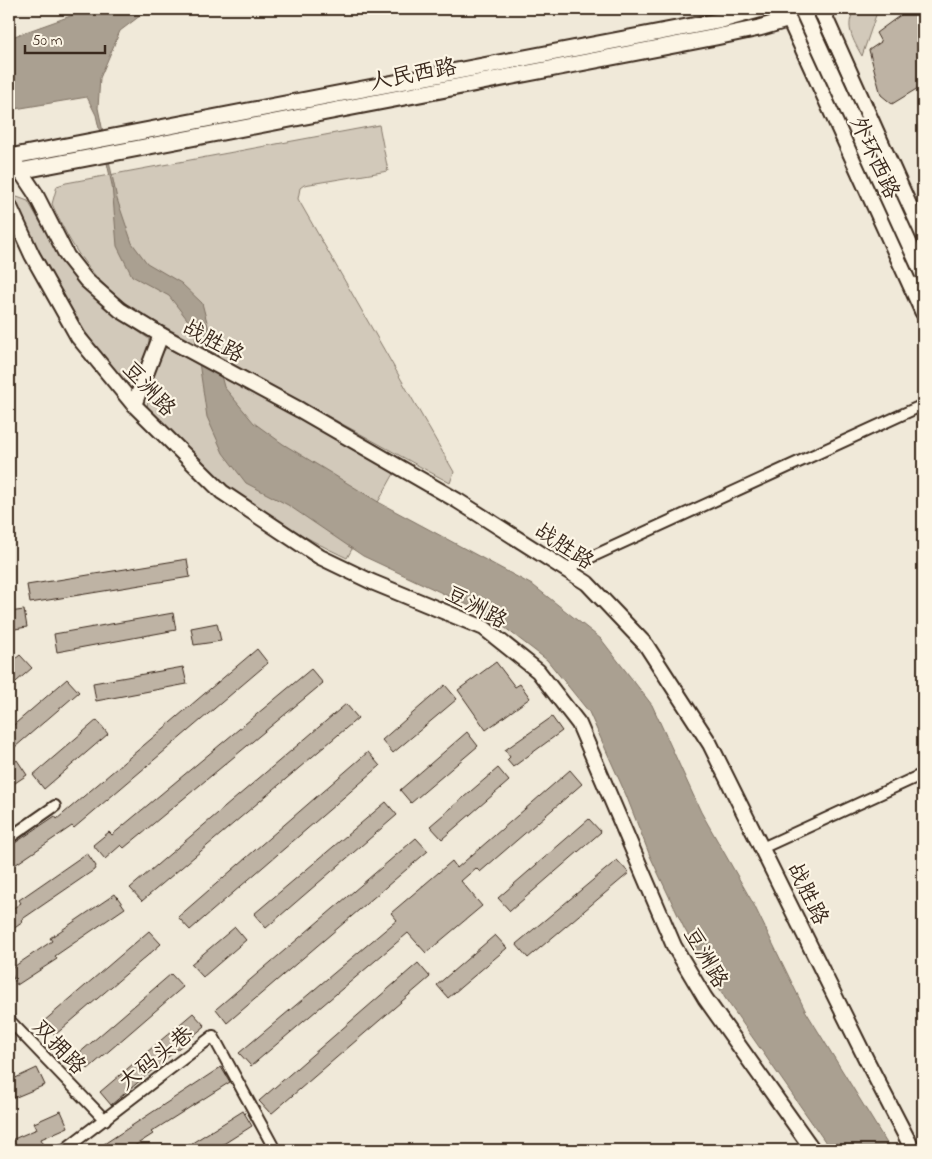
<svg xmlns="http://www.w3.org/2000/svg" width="932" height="1159" font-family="'Indie Flower','LXGW WenKai TC',sans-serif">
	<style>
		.green { fill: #d2c9ba; stroke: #867a6c }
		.water { fill: #aaa091; stroke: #7e7163 }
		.building { fill: #beb3a4; stroke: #3b2a1e }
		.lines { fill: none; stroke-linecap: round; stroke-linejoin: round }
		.street-casing { stroke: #3b2a1e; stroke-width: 14 }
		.secondary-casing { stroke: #3b2a1e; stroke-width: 18 }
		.primary-casing { stroke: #3b2a1e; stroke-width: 19 }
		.street { stroke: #fcf5e5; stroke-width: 10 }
		.secondary { stroke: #fcf5e5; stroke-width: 14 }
		.primary { stroke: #fcf5e5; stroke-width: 15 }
		.primary-bridge-casing { stroke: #3b2a1e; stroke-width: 19; stroke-linecap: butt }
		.primary-bridge { stroke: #fcf5e5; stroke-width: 15 }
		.labels { text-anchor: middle; stroke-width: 4.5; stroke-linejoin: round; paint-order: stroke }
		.street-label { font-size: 22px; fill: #3b2a1e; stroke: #fcf5e5 }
	</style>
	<rect width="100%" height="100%" fill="#f0e9d9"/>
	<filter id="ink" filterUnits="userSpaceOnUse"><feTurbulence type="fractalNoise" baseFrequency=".02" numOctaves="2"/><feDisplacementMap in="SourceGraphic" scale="10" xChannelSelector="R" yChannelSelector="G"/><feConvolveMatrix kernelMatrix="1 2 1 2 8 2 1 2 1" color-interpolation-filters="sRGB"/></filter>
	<g filter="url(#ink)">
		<g class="green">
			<path d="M855,9H878L862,56C853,40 844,26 855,9Z"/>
			<path d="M379,125L388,171L304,185L300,188L298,199L454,472L450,483L136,311C92,279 74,253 52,204L57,186L66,183Z"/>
			<path d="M17,197L28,201L56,250L84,287L112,313L149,339L148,351L137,382L124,384C78,329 45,265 12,201Z"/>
			<path d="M167,348L396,470L347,558C300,536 253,508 212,473C189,454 169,430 147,409L149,391L162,352Z"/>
		</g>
		<path class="water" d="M90,9H149L120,31L100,78L98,108L117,199L132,243L147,263L181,283L202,303L224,387L254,423L283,444L380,503L534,586L601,639L652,705L701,812L754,905L805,1010L891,1150H831L725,998L684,928L650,856L626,795L589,712L547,660L487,614L363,556L288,505L246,483L223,453L207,417L194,328L169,296L132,276L117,246L112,185L96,115L87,97L9,110V38Z"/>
		<g class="building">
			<path d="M902,9H923V85L892,104L881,95L869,50L881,42L876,33L902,14Z"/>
			<path d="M187,559L190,577L30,603L27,585Z"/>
			<path d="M24,610L27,627L9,630V612Z"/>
			<path d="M173,613L176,630L57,652L54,634Z"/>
			<path d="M217,623L221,641L194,645L191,628Z"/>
			<path d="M257,649L268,663L74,828L72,826L9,869V847L55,816L57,819Z"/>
			<path d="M20,655L32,668L9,688V664Z"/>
			<path d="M496,662L515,687L520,684L530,698L486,730L458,690Z"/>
			<path d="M183,667L187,684L96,701L93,683Z"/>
			<path d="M311,669L323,683L124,848L121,845L105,859L93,845L109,832L112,835Z"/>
			<path d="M67,679L79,692L15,747L9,740V729Z"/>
			<path d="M445,685L457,699L393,753L382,740Z"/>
			<path d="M346,704L358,718L142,901L130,888Z"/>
			<path d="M552,717L562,731L513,767L507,760L510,757L505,750Z"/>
			<path d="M97,720L108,734L44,789L33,775Z"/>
			<path d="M467,732L478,746L411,803L400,790Z"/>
			<path d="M368,752L380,766L190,930L178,917Z"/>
			<path d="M17,760L27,775L9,787V766Z"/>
			<path d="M498,768L509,781L442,839L430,826Z"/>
			<path d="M570,770L582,784L480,872L476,868L461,881L482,906L426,953L408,933L251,1066L239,1053L397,920L391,913L452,861L457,868Z"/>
			<path d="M386,802L397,815L266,928L254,914Z"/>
			<path d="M589,819L601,832L510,911L498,898Z"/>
			<path d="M416,838L428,851L227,1023L216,1009Z"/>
			<path d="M87,853L96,866L94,870L21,920L23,922L9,932V911L21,903L19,900Z"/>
			<path d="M617,860L629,873L528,958L516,944Z"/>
			<path d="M115,894L125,908L55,956L57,959L17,985L9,970L52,941L50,938Z"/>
			<path d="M235,927L246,940L203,977L191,964Z"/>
			<path d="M149,931L161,944L55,1035L43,1022Z"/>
			<path d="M495,935L507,948L448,998L437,985Z"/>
			<path d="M418,963L430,977L271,1114L259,1101Z"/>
			<path d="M171,974L183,987L88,1069L77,1055Z"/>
			<path d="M193,1013L205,1026L111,1105L100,1092Z"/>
			<path d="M221,1067L230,1082L151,1132L153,1134L128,1150H95Z"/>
			<path d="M37,1068L45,1085L9,1100V1081Z"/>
			<path d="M61,1111L68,1127L41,1139L44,1145L32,1150H9V1141L37,1129L34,1123Z"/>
			<path d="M243,1111L252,1126L214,1150H181Z"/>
		</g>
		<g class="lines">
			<g class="street-casing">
				<g id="street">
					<path d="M565,569L923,405"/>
					<path d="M9,838L55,806"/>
					<path d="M762,848L923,774"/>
					<path d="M9,1020L105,1120"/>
					<path d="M64,1150L213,1036L275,1150"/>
				</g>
			</g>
			<g class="secondary-casing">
				<g id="secondary">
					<path d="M15,163L35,193L67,256L86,280L120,310L161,335L300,410L458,501L587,583L646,645L710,744L867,1061L913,1150"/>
					<path d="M9,205L32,255L78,337L134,405L222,492L320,557L372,582L484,628L538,671L579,724L674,946L705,998L813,1150"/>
					<path d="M134,405L161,335"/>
				</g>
			</g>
			<g class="primary-casing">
				<g id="primary">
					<path d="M785,9L923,312"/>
					<path d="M821,9L923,237"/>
					<path d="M9,157L718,21L762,9"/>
					<path d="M9,173L716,37L759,28L824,9"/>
				</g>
			</g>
			<use href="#street" class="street"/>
			<use href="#secondary" class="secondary"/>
			<use href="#primary" class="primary"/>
			<g class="primary-bridge-casing">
				<path id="primary-bridge" d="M802,9L923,274"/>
			</g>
			<use href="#primary-bridge" class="primary-bridge"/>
		</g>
	</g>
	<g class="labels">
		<g class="street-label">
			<text transform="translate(413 73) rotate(-11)" y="8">人民西路</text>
			<text transform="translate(876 157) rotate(65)" y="8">外环西路</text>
			<text transform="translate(214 340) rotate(28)" y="8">战胜路</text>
			<text transform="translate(150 388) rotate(47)" y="8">豆洲路</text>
			<text transform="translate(565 545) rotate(33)" y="8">战胜路</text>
			<text transform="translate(477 606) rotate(28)" y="8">豆洲路</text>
			<text transform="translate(809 893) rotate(64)" y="8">战胜路</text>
			<text transform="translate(707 957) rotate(60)" y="8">豆洲路</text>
			<text transform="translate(60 1046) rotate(46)" y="8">双拥路</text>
			<text transform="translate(155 1057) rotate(-38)" y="8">大码头巷</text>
		</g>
	</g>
	<rect width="932" height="1159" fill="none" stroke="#fcf5e5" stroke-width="30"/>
	<rect x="15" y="15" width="902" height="1129" fill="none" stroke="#3b2a1e" stroke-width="2" filter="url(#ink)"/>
	<path d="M25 45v8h80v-8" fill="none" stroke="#3b2a1e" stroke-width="2.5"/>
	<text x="32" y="45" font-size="15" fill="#3b2a1e" stroke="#fcf5e5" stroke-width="4" paint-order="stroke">50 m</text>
</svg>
